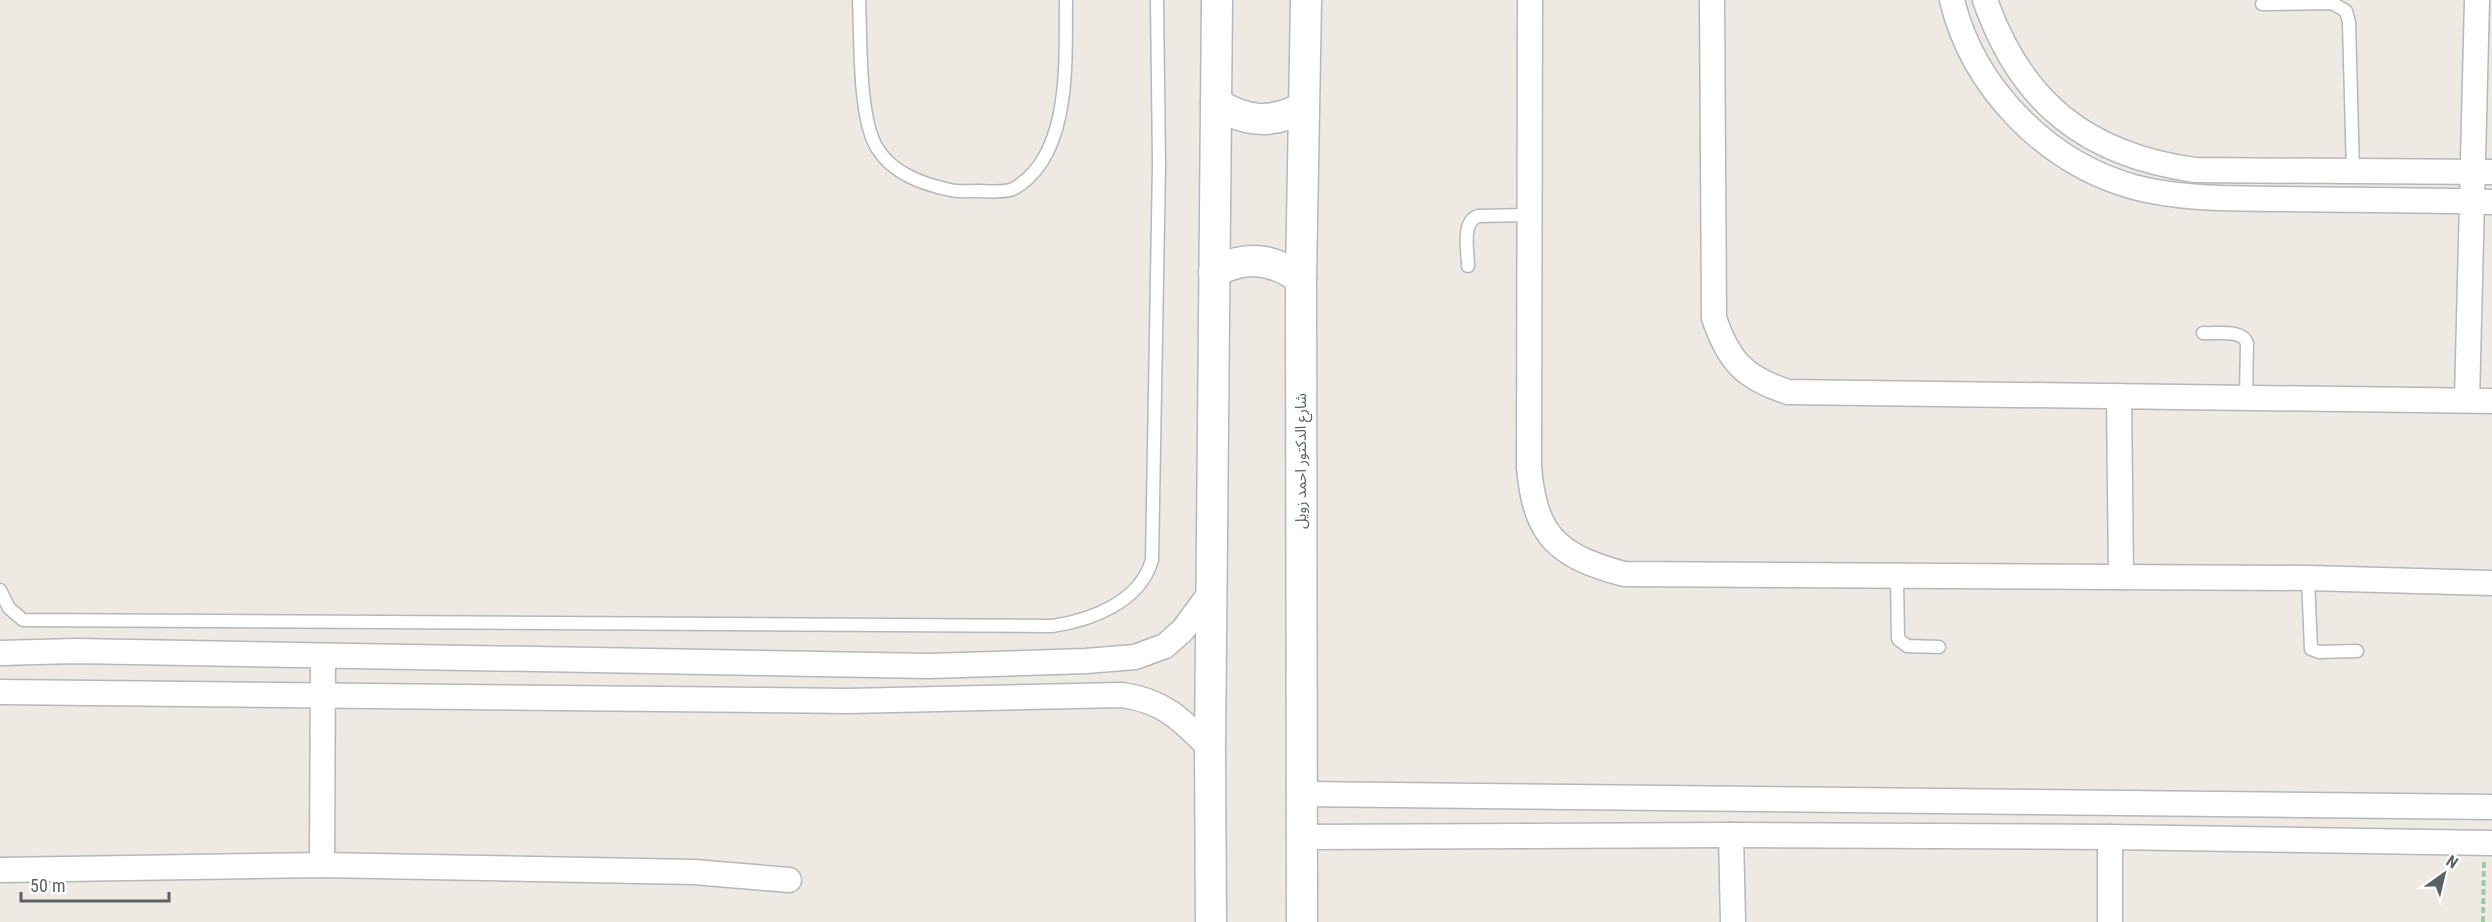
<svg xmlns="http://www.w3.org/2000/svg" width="2492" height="922" font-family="'Roboto Condensed','Noto Sans Arabic',sans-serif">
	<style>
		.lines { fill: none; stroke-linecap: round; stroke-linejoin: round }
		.service-casing { stroke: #b4b7bb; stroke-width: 15 }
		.minor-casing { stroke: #b4b7bb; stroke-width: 27 }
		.tertiary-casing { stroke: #b4b7bb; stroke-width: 33 }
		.path { stroke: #9bcca2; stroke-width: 4; stroke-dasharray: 6 3; stroke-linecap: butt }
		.service { stroke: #fff; stroke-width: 12 }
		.minor { stroke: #fff; stroke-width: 24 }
		.tertiary { stroke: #fff; stroke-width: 30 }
		.labels { text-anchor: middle; stroke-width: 5; stroke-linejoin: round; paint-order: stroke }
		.street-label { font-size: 15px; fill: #5b6164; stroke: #fff }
	</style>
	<rect width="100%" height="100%" fill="#eeeae3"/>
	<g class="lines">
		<g class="service-casing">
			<g id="service">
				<path d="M859,0C861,38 858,116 877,148C893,174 923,184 950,190C959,192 968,191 977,191C987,191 1005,193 1013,189C1073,156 1065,57 1066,0"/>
				<path d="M2262,4L2332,3L2346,11L2349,22L2353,172"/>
				<path d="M1468,266C1468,251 1461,222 1478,216L1529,215"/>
				<path d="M2203,333C2217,334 2242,329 2247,343L2246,398"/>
				<path d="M1897,577L1898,639L1907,646L1939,647"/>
				<path d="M2308,578L2311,649L2319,652L2357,651"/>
				<path d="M0,590L9,608L23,620L1052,626C1092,620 1140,602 1152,560L1159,165L1157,0"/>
			</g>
		</g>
		<g class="minor-casing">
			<g id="minor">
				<path d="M1530,0L1529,467C1535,537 1558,556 1624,574L2308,578L2492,583"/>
				<path d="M1712,0L1714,318C1729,362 1745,378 1788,392L2492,401"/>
				<path d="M1952,0C1973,88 2047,163 2134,187C2183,200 2233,198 2283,199C2353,200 2422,200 2492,202"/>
				<path d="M1985,0C2021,103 2087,155 2195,170L2492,172"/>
				<path d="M2119,396L2121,577"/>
				<path d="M2467,400L2477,0"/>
				<path d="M0,653L76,651L929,666L1086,661L1135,657L1165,646L1183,630L1211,592"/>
				<path d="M0,692L848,701L1122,695C1164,701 1181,719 1210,748"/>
				<path d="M1303,794L2492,807"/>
				<path d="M1731,835L1733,922"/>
				<path d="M1303,837L1731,835L2110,837L2492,843"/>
				<path d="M322,865L323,656"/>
				<path d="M0,870L322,865L694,872L789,880"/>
				<path d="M2110,922V837"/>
			</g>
		</g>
		<g class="tertiary-casing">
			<g id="tertiary">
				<path d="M1216,103C1246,123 1273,124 1304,107"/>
				<path d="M1214,272C1246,255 1272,258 1301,279"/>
				<path d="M1211,922L1210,748L1217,0"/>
				<path d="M1302,922L1301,279L1306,0"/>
			</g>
		</g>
		<path class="path" d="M2483,922L2484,862"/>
		<use href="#service" class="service"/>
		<use href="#minor" class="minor"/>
		<use href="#tertiary" class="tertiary"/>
	</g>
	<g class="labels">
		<g class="street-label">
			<text transform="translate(1301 461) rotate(-90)" y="5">شارع الدكتور احمد زويل</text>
		</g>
	</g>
	<g transform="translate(2444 874) rotate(34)" stroke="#ffffff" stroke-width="4.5" paint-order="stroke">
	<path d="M0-4.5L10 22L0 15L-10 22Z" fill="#5b6164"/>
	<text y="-9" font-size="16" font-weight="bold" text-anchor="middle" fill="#5b6164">N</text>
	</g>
	<path d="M21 892v9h148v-9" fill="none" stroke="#5b6164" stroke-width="3"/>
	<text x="30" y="892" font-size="18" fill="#5b6164" stroke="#ffffff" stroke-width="4.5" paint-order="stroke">50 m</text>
</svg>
